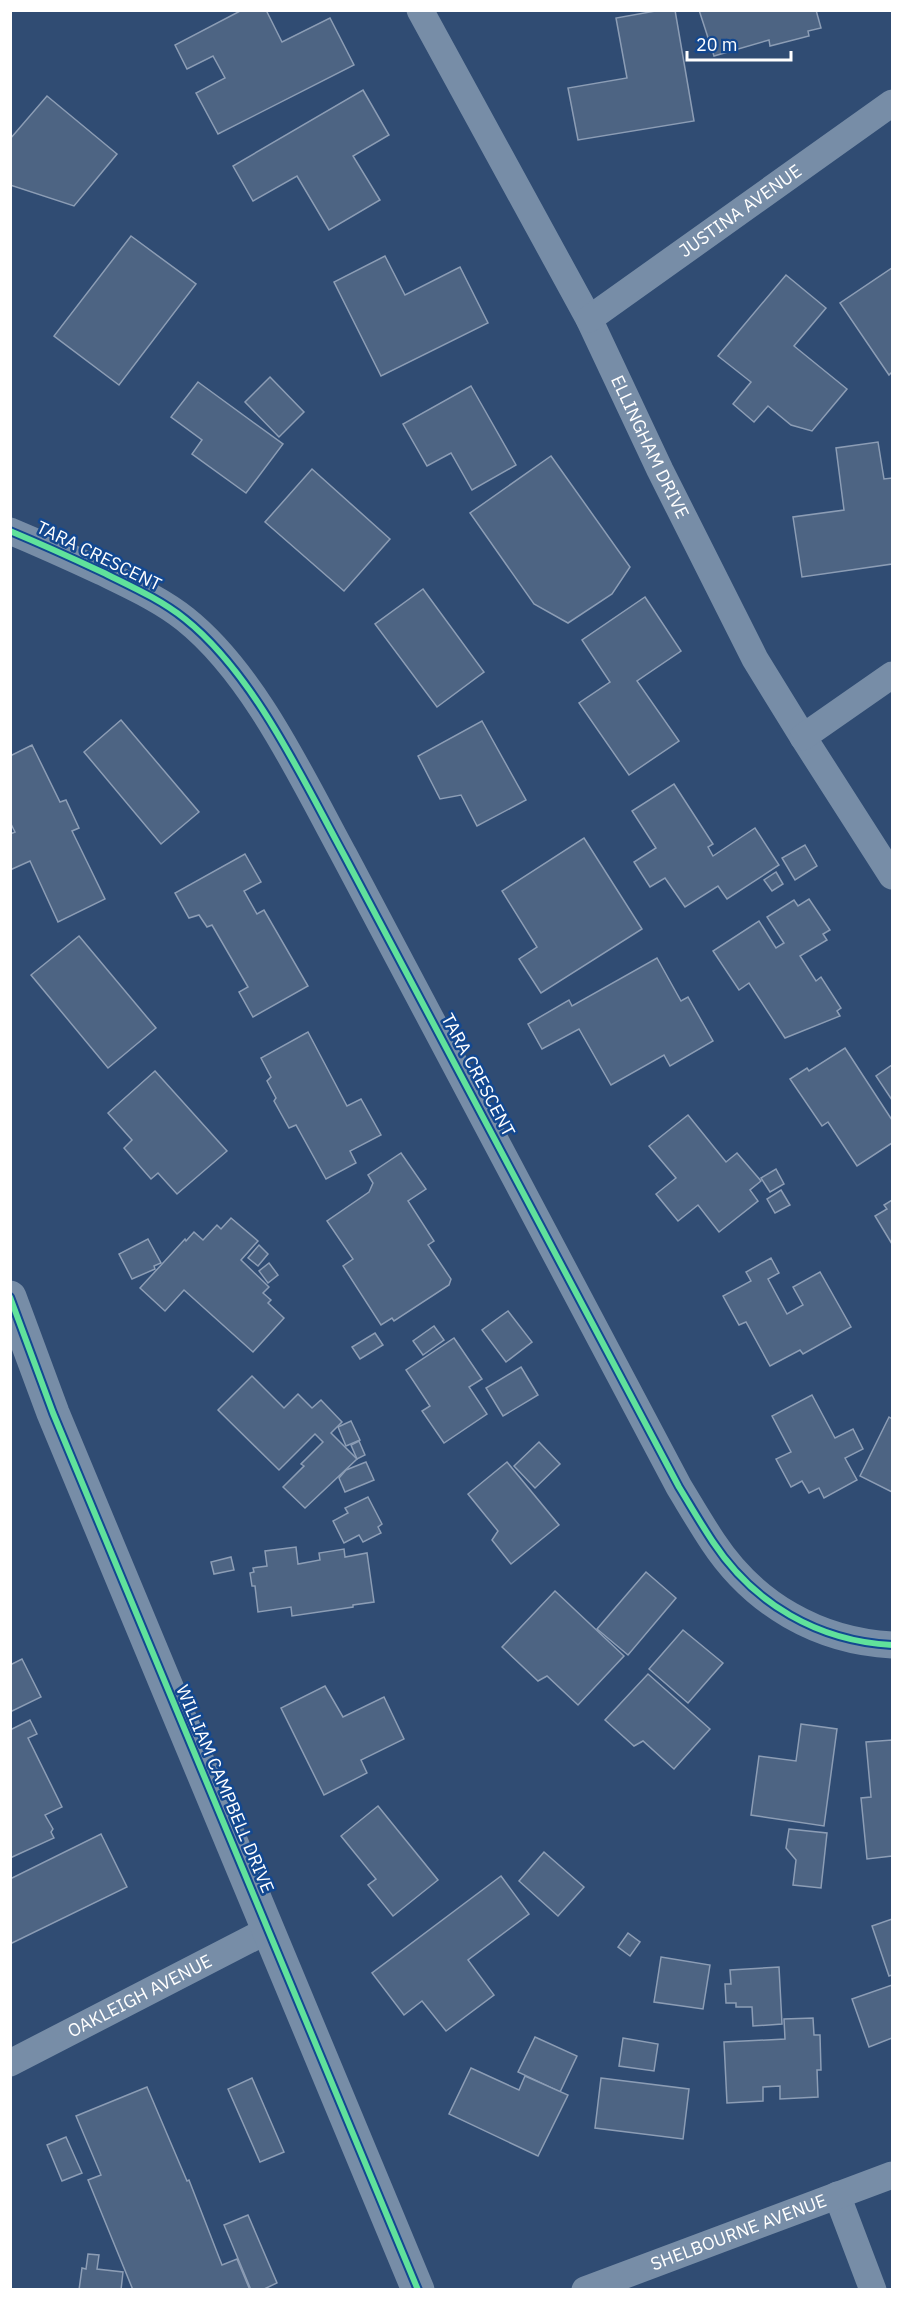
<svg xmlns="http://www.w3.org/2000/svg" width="903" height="2300" font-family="'IBM Plex Sans',sans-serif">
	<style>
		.building { fill: #4d6483; stroke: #8c9db5; stroke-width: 1.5 }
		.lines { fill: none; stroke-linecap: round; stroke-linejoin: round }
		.minor { stroke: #778da7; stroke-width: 27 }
		.tertiary { stroke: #778da7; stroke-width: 33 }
		.cycleway-casing { stroke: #134890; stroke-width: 10 }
		.cycleway { stroke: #60e19b; stroke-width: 6 }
		.labels { text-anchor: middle; stroke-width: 5; stroke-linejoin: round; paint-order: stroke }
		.street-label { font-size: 18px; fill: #fff; stroke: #134890 }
	</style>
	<rect width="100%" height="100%" fill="#304c73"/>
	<g class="building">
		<path d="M242,10H266L282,42L330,18L354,65L218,134L196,93L225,78L213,56L187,69L175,45Z"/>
		<path d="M661,10H675L694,121L578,140L568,88L627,78L616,18Z"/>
		<path d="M699,10H816L821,28L808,31L809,36L770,46L769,40L714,56Z"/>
		<path d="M363,90L389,135L353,156L380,200L329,230L297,176L253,201L233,166Z"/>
		<path d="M47,96L117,154L74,206L10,185V139Z"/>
		<path d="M131,236L196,284L119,385L54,336Z"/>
		<path d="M385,256L405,295L460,267L488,323L381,376L334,282Z"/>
		<path d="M892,268V372L889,375L840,303Z"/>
		<path d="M786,275L826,308L794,346L847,389L812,431L791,425L768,406L754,422L733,404L751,382L718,356Z"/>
		<path d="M270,377L304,412L279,437L245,402Z"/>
		<path d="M198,382L283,444L246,493L192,454L202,440L171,417Z"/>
		<path d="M471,386L516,465L472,490L451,453L427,466L403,424Z"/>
		<path d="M878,442L884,479L892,478V564L802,577L793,517L844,510L836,448Z"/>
		<path d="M551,456L630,567L612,594L568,623L534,604L470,513Z"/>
		<path d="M312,469L390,539L344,591L265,522Z"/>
		<path d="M423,589L484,672L437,707L375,624Z"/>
		<path d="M645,597L681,651L637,681L679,741L629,775L579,703L610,682L582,640Z"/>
		<path d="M121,720L199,812L161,844L84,752Z"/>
		<path d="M482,721L526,800L477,826L461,795L440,799L418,756Z"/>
		<path d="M32,745L60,802L66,800L79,828L72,831L105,899L58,922L30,861L10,870V834L15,832L10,822V756Z"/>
		<path d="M674,784L713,844L708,847L713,856L755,828L779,865L727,899L718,886L685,907L665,878L650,887L634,862L656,848L632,811Z"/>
		<path d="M584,838L642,929L541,993L519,959L537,947L502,891Z"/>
		<path d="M805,845L817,866L795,880L782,858Z"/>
		<path d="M245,854L261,882L244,891L257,914L264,910L308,986L253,1017L239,992L248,987L212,925L207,927L199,915L189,918L175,893Z"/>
		<path d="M776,872L783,884L772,891L764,880Z"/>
		<path d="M809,899L830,930L823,934L827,940L800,956L816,981L821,977L841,1008L837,1011L840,1016L785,1038L749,983L739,990L713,951L759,921L776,948L784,943L767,917L794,900L798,906Z"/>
		<path d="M79,936L156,1028L108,1068L31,975Z"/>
		<path d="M657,958L681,1001L688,997L713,1041L670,1066L664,1055L611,1085L579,1029L542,1049L528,1024L569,1000L572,1006Z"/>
		<path d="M308,1032L347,1106L361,1099L381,1135L350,1151L356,1163L326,1179L296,1125L289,1128L274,1101L276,1098L267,1081L271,1077L261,1058Z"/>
		<path d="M845,1048L892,1120V1143L857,1166L828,1122L822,1126L790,1079L807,1068L809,1071Z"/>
		<path d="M892,1065V1100L876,1076Z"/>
		<path d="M155,1071L227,1151L177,1194L158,1173L151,1179L124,1148L132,1140L108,1113Z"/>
		<path d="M688,1115L726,1162L737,1153L761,1181L750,1190L758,1201L719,1232L698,1205L678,1221L656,1194L676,1178L649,1146Z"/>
		<path d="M401,1153L426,1189L408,1201L434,1241L428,1245L451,1279L449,1285L394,1321L392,1318L381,1325L343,1266L353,1259L327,1221L369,1192L373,1183L368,1175Z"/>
		<path d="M776,1169L784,1184L770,1192L761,1178Z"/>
		<path d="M781,1190L790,1205L775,1213L767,1199Z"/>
		<path d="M892,1200V1244L875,1216L887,1209L884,1205Z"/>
		<path d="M231,1218L258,1241L241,1260L269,1287L263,1293L271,1300L268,1303L284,1318L253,1352L184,1290L165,1311L140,1288L185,1239L186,1241L194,1232L203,1240L217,1225L221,1229Z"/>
		<path d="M148,1239L161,1263L154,1266L155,1269L132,1279L119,1254Z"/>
		<path d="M259,1245L268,1254L258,1266L248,1258Z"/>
		<path d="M771,1258L779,1273L768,1279L787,1314L803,1305L793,1287L820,1272L851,1327L803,1354L800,1350L770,1366L746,1322L739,1325L723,1296L751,1281L746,1272Z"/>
		<path d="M269,1263L278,1275L268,1283L259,1271Z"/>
		<path d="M508,1311L532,1342L506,1362L482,1330Z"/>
		<path d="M434,1326L444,1340L423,1355L413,1341Z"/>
		<path d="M375,1333L383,1345L360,1359L352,1347Z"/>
		<path d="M454,1338L482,1379L469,1387L487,1414L444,1443L422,1411L430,1406L406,1370Z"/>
		<path d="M521,1367L538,1395L503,1416L486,1388Z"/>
		<path d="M252,1376L284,1408L298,1394L312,1408L321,1400L342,1422L331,1433L357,1459L305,1508L283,1487L304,1466L301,1464L323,1442L315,1434L279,1470L218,1410Z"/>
		<path d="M812,1395L835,1438L853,1429L863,1449L845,1458L857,1480L824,1498L819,1488L809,1493L802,1481L791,1487L776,1459L791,1452L772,1416Z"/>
		<path d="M889,1417L892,1419V1492L860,1476Z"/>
		<path d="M351,1421L360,1440L346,1446L338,1427Z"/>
		<path d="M359,1441L365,1455L357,1459L351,1445Z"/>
		<path d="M539,1442L560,1464L535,1488L514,1466Z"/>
		<path d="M366,1462L374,1480L345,1492L339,1478L346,1470Z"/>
		<path d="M507,1462L559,1525L511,1564L492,1540L498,1531L468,1494Z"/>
		<path d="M368,1497L382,1524L378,1527L381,1533L363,1542L359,1535L344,1543L333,1521L348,1513L345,1508Z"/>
		<path d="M296,1547L298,1564L320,1560L319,1553L344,1549L345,1557L367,1553L374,1602L353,1605V1607L292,1616L291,1607L258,1612L255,1586H252L250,1573L254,1572L253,1568L267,1566L265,1551Z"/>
		<path d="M231,1557L234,1570L214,1574L211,1562Z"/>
		<path d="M646,1572L676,1598L628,1655L597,1629Z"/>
		<path d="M555,1591L624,1656L578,1705L547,1676L538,1681L502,1647Z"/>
		<path d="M683,1630L723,1663L688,1703L649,1669Z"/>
		<path d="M22,1659L41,1697L10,1712V1665Z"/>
		<path d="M648,1674L710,1729L674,1769L643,1741L634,1746L605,1720Z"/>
		<path d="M325,1686L343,1717L384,1697L404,1739L361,1760L367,1773L324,1795L281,1708Z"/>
		<path d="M30,1720L37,1734L28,1738L62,1807L45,1815L53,1829L51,1832L54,1838L10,1858V1730Z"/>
		<path d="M801,1724L837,1729L824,1826L751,1815L759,1756L796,1761Z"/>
		<path d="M892,1740V1856L867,1859L861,1798L871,1797L866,1742Z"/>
		<path d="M378,1806L438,1880L393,1916L368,1885L376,1879L341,1836Z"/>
		<path d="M789,1829L827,1833L821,1888L793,1885L796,1860L786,1848Z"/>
		<path d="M101,1834L127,1887L10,1944V1879Z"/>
		<path d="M544,1852L584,1887L558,1916L519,1881Z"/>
		<path d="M501,1876L529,1914L468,1960L494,1995L446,2031L422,2001L404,2015L372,1973Z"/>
		<path d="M892,1919V1975L889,1976L872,1926Z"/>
		<path d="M628,1933L640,1942L630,1956L618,1947Z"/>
		<path d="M661,1957L710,1965L703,2009L654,2002Z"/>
		<path d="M779,1967L782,2024L753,2026L752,2007H736V2003H726L725,1984H731L730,1970Z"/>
		<path d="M892,1985V2038L869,2047L852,1999Z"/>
		<path d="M813,2018L814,2035H820L821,2070H817L818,2097L780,2099V2086L763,2087V2101L727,2103L724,2042L785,2039L784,2019Z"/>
		<path d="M535,2037L577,2056L560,2092L518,2072Z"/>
		<path d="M623,2038L658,2044L654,2071L619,2066Z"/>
		<path d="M471,2068L519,2090L525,2076L568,2095L538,2156L449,2114Z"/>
		<path d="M252,2078L284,2152L260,2162L228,2089Z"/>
		<path d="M601,2078L689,2089L683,2139L595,2128Z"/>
		<path d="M147,2087L187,2181L189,2180L222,2265L237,2259L250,2290H133L88,2180L101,2175L76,2116Z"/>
		<path d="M66,2137L82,2173L62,2181L47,2145Z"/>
		<path d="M248,2215L277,2283L262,2290H251L224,2225Z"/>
		<path d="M88,2254L99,2255L97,2269L123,2272L121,2290H79L82,2268L86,2269Z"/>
	</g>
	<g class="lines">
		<g class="minor">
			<path id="s1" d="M420,10L589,319L660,470L755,659L803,737L892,876"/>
			<path id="s2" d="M589,319L892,103"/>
			<path d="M10,531C41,544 72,558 102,572C130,586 160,599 185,619C254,674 302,778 344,855L679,1487C690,1505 701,1524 713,1542C754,1604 818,1641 892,1645"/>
			<path d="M803,737L892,675"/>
			<path id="s3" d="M10,2063L268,1930"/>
			<path d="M837,2195L873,2290"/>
			<path id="s4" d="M585,2290L892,2175"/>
		</g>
		<path class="tertiary" d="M10,1297L53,1413L418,2290"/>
		<g class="cycleway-casing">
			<g id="cycleway">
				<path d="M10,531C41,544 72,558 102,572C130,586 160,599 185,619C254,674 302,778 344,855L679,1487C690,1505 701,1524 713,1542C754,1604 818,1641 892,1645"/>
				<path d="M10,1297L53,1413L418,2290"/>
			</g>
		</g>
		<use href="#cycleway" class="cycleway"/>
	</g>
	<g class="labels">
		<g class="street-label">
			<text dy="6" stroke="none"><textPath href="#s2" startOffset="186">JUSTINA AVENUE</textPath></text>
			<text dy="6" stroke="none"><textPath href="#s1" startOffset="494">ELLINGHAM DRIVE</textPath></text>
			<text transform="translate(99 556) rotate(26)" y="6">TARA CRESCENT</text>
			<text transform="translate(478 1075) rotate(62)" y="6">TARA CRESCENT</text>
			<text transform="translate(225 1789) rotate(67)" y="6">WILLIAM CAMPBELL DRIVE</text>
			<text dy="6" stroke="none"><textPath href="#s3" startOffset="146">OAKLEIGH AVENUE</textPath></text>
			<text dy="6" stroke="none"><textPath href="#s4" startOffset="164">SHELBOURNE AVENUE</textPath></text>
		</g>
	</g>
	<rect width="903" height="2300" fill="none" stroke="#ffffff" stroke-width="24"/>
	<path d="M687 51v9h104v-9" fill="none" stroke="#ffffff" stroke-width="3"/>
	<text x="696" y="51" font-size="18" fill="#ffffff" stroke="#134890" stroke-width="4.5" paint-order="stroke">20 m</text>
</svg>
